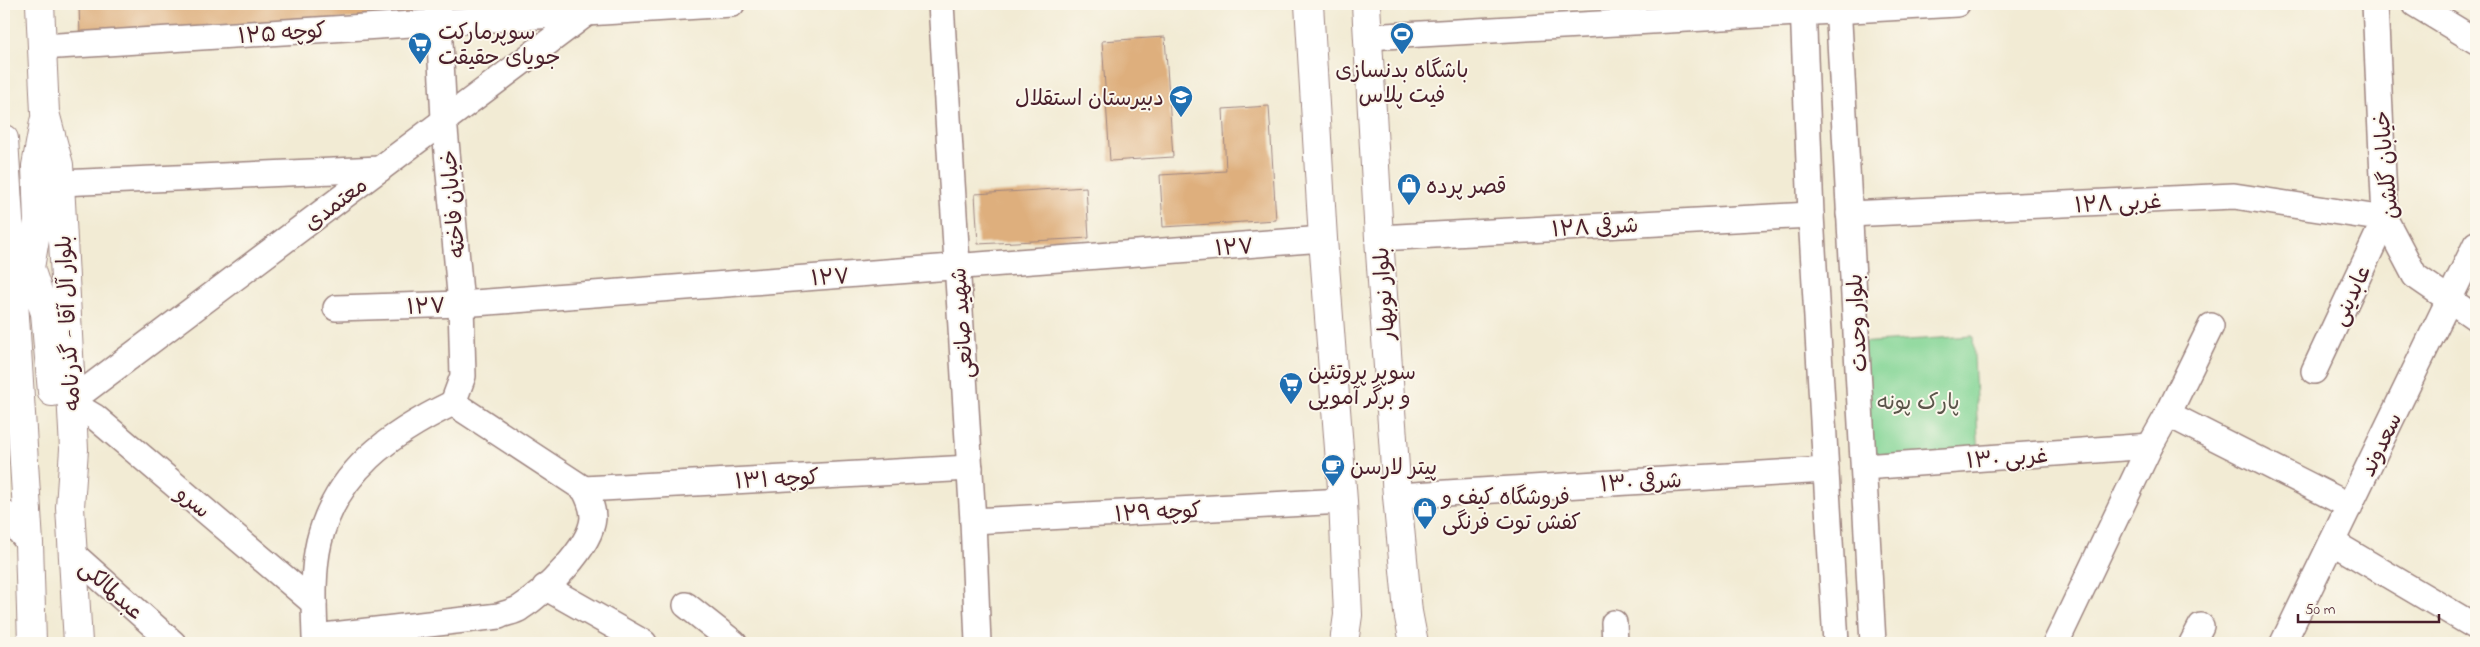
<svg xmlns="http://www.w3.org/2000/svg" width="2480" height="647" font-family="'Indie Flower','Playpen Sans Arabic',sans-serif">
	<style>
		.green { fill: #86d697; stroke: #687a61 }
		.building { fill: #deaf7d }
		.lines { fill: none; stroke-linecap: round; stroke-linejoin: round }
		.minor-casing { stroke: #9e8580; stroke-width: 28 }
		.major-casing { stroke: #9e8580; stroke-width: 30 }
		.minor { stroke: #fff; stroke-width: 25 }
		.major { stroke: #fff; stroke-width: 28 }
		.labels { text-anchor: middle; stroke-width: 4; stroke-linejoin: round; paint-order: stroke }
		.poi-label { font-size: 22px; fill: #4a1f2b; stroke: #fbf7ec; text-anchor: start }
		.street-label { font-size: 22px; fill: #4a1f2b; stroke: #fbf7ec }
		.park-label { font-size: 22px; fill: #5c564b; stroke: #fbf7ec }
	</style>
	<rect width="100%" height="100%" fill="#fbf7ec"/>
	<filter id="ink" filterUnits="userSpaceOnUse"><feTurbulence type="fractalNoise" baseFrequency=".02" numOctaves="2"/><feDisplacementMap in="SourceGraphic" scale="10" xChannelSelector="R" yChannelSelector="G"/><feConvolveMatrix kernelMatrix="1 2 1 2 8 2 1 2 1" color-interpolation-filters="sRGB"/></filter>
	<filter id="wash" filterUnits="userSpaceOnUse"><feTurbulence type="fractalNoise" baseFrequency=".0096" numOctaves="4" result="noise"/><feDisplacementMap in="SourceGraphic" scale="20" xChannelSelector="R" yChannelSelector="G"/><feGaussianBlur stdDeviation="1.12" result="paint"/><feColorMatrix in="noise" values="0 0 0 0 0 0 0 0 0 0 0 0 0 0 0 0 0 1.4 0 .05"/><feComposite in="paint" operator="in"/></filter>
	<g filter="url(#wash)">
		<rect width="100%" height="100%" fill="#f2ebd4"/>
		<path class="green" d="M1973,336L1979,459L1864,467L1857,343Z"/>
		<g id="blocks">
			<g class="building">
				<path d="M79,4H412L413,15L80,35Z"/>
				<path d="M1165,37L1173,157L1110,161L1102,41Z"/>
				<path d="M1269,106L1276,220L1163,227L1160,175L1226,171L1223,109Z"/>
				<path d="M1086,187L1089,238L978,244L975,194Z"/>
			</g>
		</g>
	</g>
	<g filter="url(#ink)">
		<use href="#blocks" fill-opacity="0" stroke="#9e8580" stroke-width="1"/>
		<g class="lines">
			<g class="minor-casing">
				<g id="minor">
					<path d="M438,4L444,119L461,304L463,376L453,403"/>
					<path d="M941,4L973,521L978,643"/>
					<path d="M1803,4L1811,215L1836,643"/>
					<path d="M1838,4L1873,643"/>
					<path d="M2375,4L2385,219L2415,276L2476,318"/>
					<path d="M2415,4L2476,41"/>
					<path d="M1368,37L1957,4"/>
					<path d="M42,47L732,4"/>
					<path d="M60,183L380,169"/>
					<path d="M1849,214L2234,196L2385,219L2314,371"/>
					<path d="M1379,238L1811,215"/>
					<path d="M336,308L461,304L1323,239"/>
					<path d="M453,403L584,489C589,498 593,507 593,518C591,547 544,593 520,608C514,612 505,613 499,616L315,637C314,607 312,572 319,542C336,471 391,433 453,403Z"/>
					<path d="M4,407L19,393"/>
					<path d="M2168,414L2350,506"/>
					<path d="M1864,467L2150,446"/>
					<path d="M584,489L970,468"/>
					<path d="M1397,496L1826,470"/>
					<path d="M4,513L29,543"/>
					<path d="M973,521L1343,501"/>
					<path d="M2332,542L2476,627"/>
					<path d="M73,554L173,643"/>
					<path d="M545,587L644,643"/>
					<path d="M314,603L95,417L70,402L599,4"/>
					<path d="M686,605L734,643"/>
					<path d="M1614,623L1615,643"/>
					<path d="M2056,643L2150,446L2168,414L2211,326"/>
					<path d="M2192,643L2201,626"/>
					<path d="M2283,643L2476,244"/>
				</g>
			</g>
			<g class="major-casing">
				<g id="major">
					<path d="M40,4L45,113L59,165L60,183L74,449L70,507L78,643"/>
					<path d="M1309,4L1323,239L1343,501L1348,615L1344,643"/>
					<path d="M1366,4L1379,238L1397,496L1408,612L1414,643"/>
					<path d="M44,122L36,166L38,221L30,268L45,313L52,392"/>
					<path d="M4,139L29,543L32,643"/>
				</g>
			</g>
			<use href="#minor" class="minor"/>
			<use href="#major" class="major"/>
		</g>
	</g>
	<defs>
		<g id="stadium-pin" transform="scale(1.25)"><path d="M0 17L-7.5 6A9.5 9.5 0 1 1 7.5 6Z" fill="#1f6fb2" stroke="#fbf7ec"/><path d="M0-5a6.5 5 0 1 0 0 10a6.5 5 0 1 0 0-10ZM-3.5-1.8h7v3.6h-7Z" fill="#fff"/></g>
		<g id="supermarket-pin" transform="scale(1.25)"><path d="M0 17L-7.5 6A9.5 9.5 0 1 1 7.5 6Z" fill="#1f6fb2" stroke="#fbf7ec"/><path d="M-6-5.5h2.5l.6 2H6L4.5 2H-2.5L-4.4-4H-6ZM-1.5 3.2a1.3 1.3 0 1 0 .1 0ZM3 3.2a1.3 1.3 0 1 0 .1 0Z" fill="#fff"/></g>
		<g id="school-pin" transform="scale(1.25)"><path d="M0 17L-7.5 6A9.5 9.5 0 1 1 7.5 6Z" fill="#1f6fb2" stroke="#fbf7ec"/><path d="M0-5L7-2L0 1L-7-2ZM-4 1L0 2.5L4 1V4Q0 6-4 4Z" fill="#fff"/></g>
		<g id="shop-pin" transform="scale(1.25)"><path d="M0 17L-7.5 6A9.5 9.5 0 1 1 7.5 6Z" fill="#1f6fb2" stroke="#fbf7ec"/><path d="M-5-2.5h2.3a2.7 3.5 0 0 1 5.4 0H5L5.5 6h-11ZM-1.5-2.5h3a1.5 2.3 0 0 0-3 0Z" fill="#fff"/></g>
		<g id="cafe-pin" transform="scale(1.25)"><path d="M0 17L-7.5 6A9.5 9.5 0 1 1 7.5 6Z" fill="#1f6fb2" stroke="#fbf7ec"/><path d="M-5.5-4.5H6V0H3Q3 3.5 0 3.5H-2.5Q-5.5 3.5-5.5 0ZM3-3.2v2h1.7v-2ZM-6 4.5H4V6H-6Z" fill="#fff"/></g>
	</defs>
	<g fill-rule="evenodd">
		<use href="#stadium-pin" x="1402" y="34"/>
		<use href="#supermarket-pin" x="420" y="44"/>
		<use href="#school-pin" x="1181" y="97"/>
		<use href="#shop-pin" x="1409" y="185"/>
		<use href="#supermarket-pin" x="1291" y="384"/>
		<use href="#cafe-pin" x="1333" y="466"/>
		<use href="#shop-pin" x="1425" y="509"/>
	</g>
	<g class="labels">
		<g class="poi-label">
			<text x="438" y="39">سوپرمارکت<tspan x="438" dy="25">جویای حقیقت</tspan></text>
			<text x="1402" y="77" text-anchor="middle">باشگاه بدنسازی<tspan x="1402" dy="25">فیت پلاس</tspan></text>
			<text x="1164" y="105" text-anchor="end">دبیرستان استقلال</text>
			<text x="1426" y="193">قصر پرده</text>
			<text x="1308" y="379">سوپر پروتئین<tspan x="1308" dy="25">و برگر آمویی</tspan></text>
			<text x="1350" y="474">پیتر لارسن</text>
			<text x="1442" y="504">فروشگاه کیف و<tspan x="1442" dy="25">کفش توت فرنگی</tspan></text>
		</g>
		<g class="street-label">
			<text transform="translate(282 32) rotate(-4)" y="8">کوچه ۱۲۵</text>
			<text transform="translate(2385 165) rotate(-95)" y="8">خیابان گلشن</text>
			<text transform="translate(2118 202) rotate(-3)" y="8">۱۲۸ غربی</text>
			<text transform="translate(335 203) rotate(-37)" y="8">معتمدی</text>
			<text transform="translate(452 204) rotate(-95)" y="8">خیابان فاخته</text>
			<text transform="translate(1595 226) rotate(-3)" y="8">۱۲۸ شرقی</text>
			<text transform="translate(1234 246) rotate(-4)" y="8">۱۲۷</text>
			<text transform="translate(830 276) rotate(-4)" y="8">۱۲۷</text>
			<text transform="translate(1383 294) rotate(-94)" y="8">بلوار نوبهار</text>
			<text transform="translate(2350 295) rotate(-65)" y="8">عابدینی</text>
			<text transform="translate(426 305) rotate(-2)" y="8">۱۲۷</text>
			<text transform="translate(67 323) rotate(-93)" y="8">بلوار آل آقا - گذرنامه</text>
			<text transform="translate(961 323) rotate(-94)" y="8">شهید صانعی</text>
			<text transform="translate(1856 323) rotate(-93)" y="8">بلوار وحدت</text>
			<text transform="translate(2380 444) rotate(-64)" y="8">سعدوند</text>
			<text transform="translate(2007 457) rotate(-4)" y="8">۱۳۰ غربی</text>
			<text transform="translate(777 478) rotate(-3)" y="8">کوچه ۱۳۱</text>
			<text transform="translate(1641 481) rotate(-3)" y="8">۱۳۰ شرقی</text>
			<text transform="translate(194 501) rotate(40)" y="8">سرو</text>
			<text transform="translate(1158 511) rotate(-3)" y="8">کوچه ۱۲۹</text>
			<text transform="translate(112 589) rotate(42)" y="8">عبدلمالکی</text>
		</g>
		<g class="park-label">
			<text x="1918" y="409">پارک پونه</text>
		</g>
	</g>
	<rect width="2480" height="647" fill="none" stroke="#fbf7ec" stroke-width="20"/>
	<path d="M2298 614v8h141v-8" fill="none" stroke="#4a1f2b" stroke-width="2.5"/>
	<text x="2305" y="614" font-size="15" fill="#4a1f2b" stroke="#fbf7ec" stroke-width="4" paint-order="stroke">50 m</text>
</svg>
